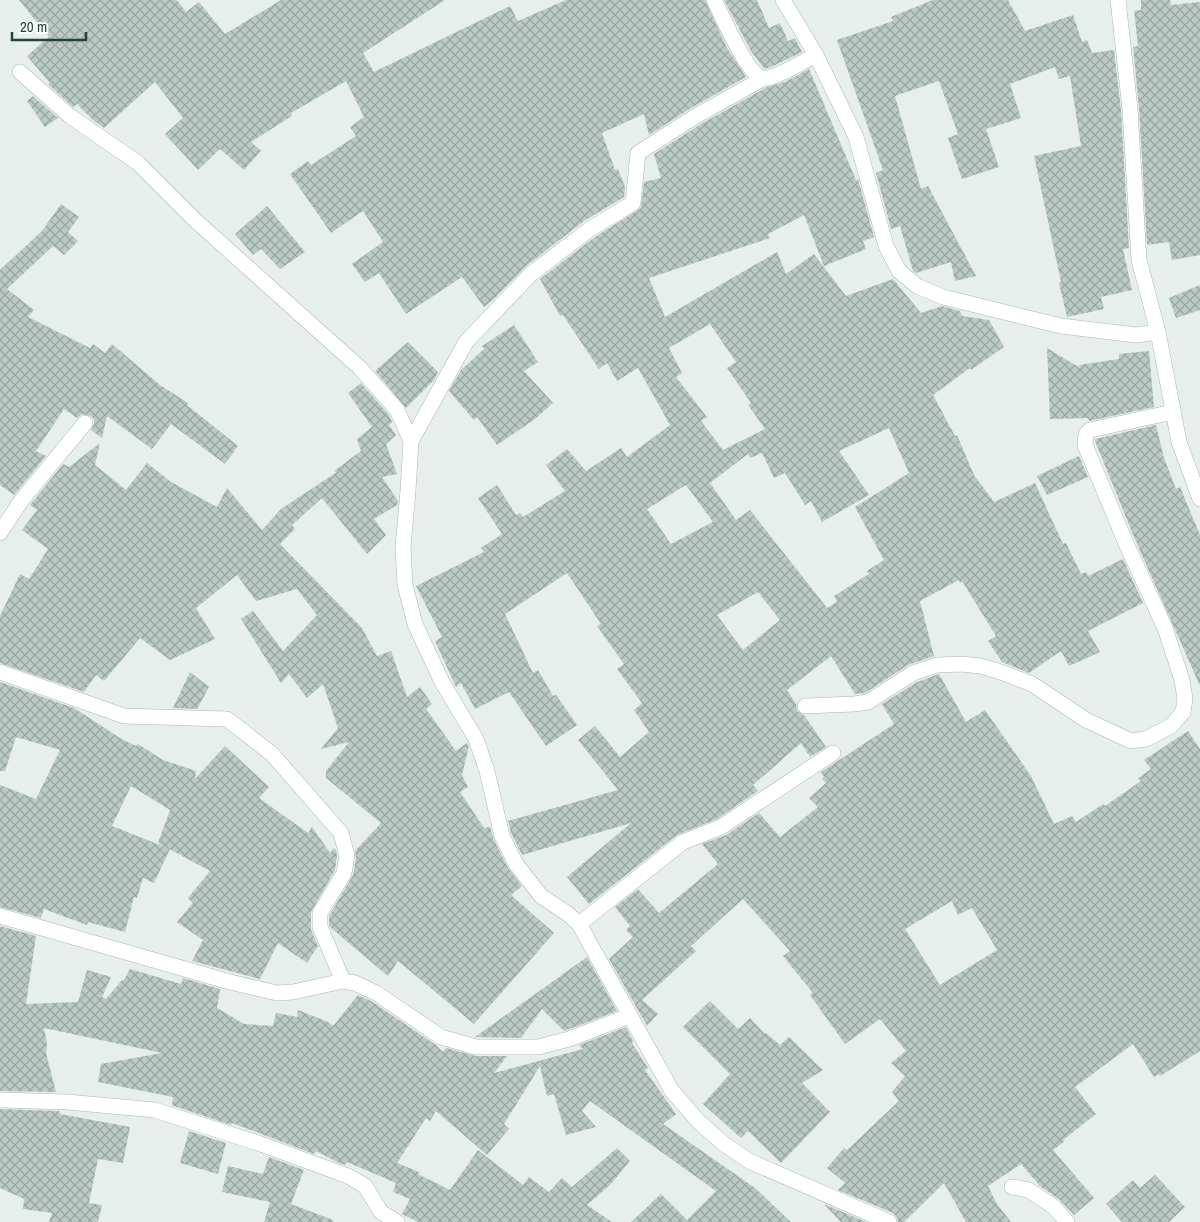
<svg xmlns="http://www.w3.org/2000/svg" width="1200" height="1222" font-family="'Archivo Narrow',sans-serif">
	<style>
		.building { fill: url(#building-cross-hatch); fill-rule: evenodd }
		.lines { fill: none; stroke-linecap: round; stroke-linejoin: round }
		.street-casing { stroke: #a8b8b2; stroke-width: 16 }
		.street { stroke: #fff; stroke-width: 15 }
	</style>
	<defs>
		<pattern id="building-cross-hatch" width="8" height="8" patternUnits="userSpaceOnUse" patternTransform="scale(1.25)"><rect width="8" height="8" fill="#bbcac4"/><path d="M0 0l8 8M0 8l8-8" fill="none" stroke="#98a6a0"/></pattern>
	</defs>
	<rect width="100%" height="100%" fill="#e6efeb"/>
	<g class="building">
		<path d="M19,0H177L186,12L199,2L225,34L281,0H445L363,53L374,72L510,6L518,21L566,0H705L727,48L746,77L691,108L649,135L644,114L602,133L615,170L618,169L625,187L624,197L584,221L525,267L494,299L484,307L462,277L406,314L379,273L365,282L352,264L383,242L363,211L331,233L290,174L308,161L311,165L356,136L350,127L364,117L346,81L291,113L292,116L251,142L261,151L244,170L220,149L198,170L165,134L183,118L155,82L104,128L94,121L77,104L73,107L48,84L50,83L27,56L49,37Z"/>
		<path d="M724,0H757L769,28L780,23L788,41L795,38L802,52L771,67L765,69L763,67L751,51Z"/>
		<path d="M933,0H1008L1025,31L1073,15L1082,42L1087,40L1092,53L1114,50L1121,110L1129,248L1123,249L1132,290L1101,297L1104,309L1067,317L1059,283L1061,282L1034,156L1081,146L1070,76L1059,79L1055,67L1010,84L1021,118L986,129L999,167L962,179L948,138L958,134L939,81L895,96L921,189L928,186L976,276L955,281L951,262L916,273L913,271L900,226L891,229L876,173L883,170L837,40L893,21L891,17Z"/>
		<path d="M1141,0H1170L1171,5L1200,2V255L1172,260L1169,242L1147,245L1139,108L1133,47L1138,46L1134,11L1141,10Z"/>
		<path d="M809,69L856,180L858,179L874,237L863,241L866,249L824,266L804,215L768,234L770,238L649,278L665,317L777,252L786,274L814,254L846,296L893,279L921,313L942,306L960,311L962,316L989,320L1004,347L971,370L970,368L933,395L955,436L957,435L974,475L994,502L1035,483L1063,544L1066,543L1081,574L1086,572L1088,576L1123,559L1143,603L1088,631L1100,652L1069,666L1061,651L1029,673L1002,662L988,641L996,636L962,581L960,583L959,580L920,601L934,656L908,665L865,693L855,694L831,656L787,690L796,704L797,711L804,715L826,747L810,757L801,743L753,785L758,791L717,819L677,835L589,904L567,877L631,823L522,855L511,833L508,821L618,790L578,740L595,726L620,757L649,732L634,710L642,703L617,669L624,664L597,626L601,624L567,573L505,614L533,673L538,670L553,696L556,695L577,725L546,746L509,692L475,709L461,683L456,687L435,641L442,637L416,586L484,552L481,548L502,534L478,498L497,485L516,515L520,513L523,517L565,491L546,465L567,449L586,471L621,448L627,457L670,425L638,368L617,381L607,363L599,369L563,315L560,316L540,279L595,237L641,208L644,182L661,178L654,154L701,124L767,87L785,82ZM710,324L736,362L727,368L751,403L748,405L765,429L723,450L701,421L707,417L676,377L682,373L669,348ZM889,428L909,473L855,507L884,560L867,571L869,574L834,596L837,602L827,608L750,510L736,520L710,483L748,454L750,458L762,453L774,478L785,473L805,505L811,501L822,522L869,495L839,451ZM686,485L713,522L671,544L647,509ZM758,592L780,620L743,650L717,615Z"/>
		<path d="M33,96L58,118L45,127L27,101Z"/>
		<path d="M61,204L79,217L68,232L78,241L64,255L53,246L7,289L34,310L28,317L90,348L93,344L105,353L112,344L160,385L188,403L187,405L238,446L225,464L171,424L152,449L107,416L102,438L91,430L94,424V419L91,416L82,414L77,418L64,409L36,451L46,456L14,495L0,485V270L42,231Z"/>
		<path d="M267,206L305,252L280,269L261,249L253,255L235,234Z"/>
		<path d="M1200,285V310L1176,318L1169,298Z"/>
		<path d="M514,325L538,362L524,371L553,403L535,419L497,445L477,417L474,420L449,391L461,370L484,349L482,346Z"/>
		<path d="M408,342L438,372L434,380L406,408L375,371Z"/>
		<path d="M1047,348L1080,368L1079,365L1119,359V354L1149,351L1154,407L1089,421L1088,418L1050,419Z"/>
		<path d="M361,383L389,415L392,422L389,425L396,435L386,444L397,474L382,477L398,501L397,505L374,519L386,535L367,554L322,498L292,525L295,529L280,544L362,628L377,656L391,651L407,697L420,687L432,704L426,709L456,751L467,743L469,746L462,775L468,787L460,792L484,828L490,827L494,840L508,868L522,886L511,895L554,933L474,1024L398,961L388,976L331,928L329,925V916L353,875L356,858L355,851L381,823L326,778V771L349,742L321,749L338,728L323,684L307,698L289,674L281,683L241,619L253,611L283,651L317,615L297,589L256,601L237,575L196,608L215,639L170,660L140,638L104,681L96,675L84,692L0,663V616L20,574L29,579L48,549L22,530L37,510L30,505L63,464L69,467L100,443L95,465L126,490L147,463L171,482L217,507L227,488L262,530L281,509L337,472L334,471L361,451L357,439L372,427L348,393Z"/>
		<path d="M1156,425L1164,458L1176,489L1180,487L1200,535V686L1134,537L1095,441V439Z"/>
		<path d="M1079,456L1088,477L1047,495L1037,476Z"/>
		<path d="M190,672L209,687L197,709L173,708Z"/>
		<path d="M939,674L966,722L985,710L1031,776L1054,824L1072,816L1076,822L1103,804L1105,806L1141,781L1138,778L1151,769L1144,760L1188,731L1200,749V1051L1160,1076L1159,1074L1154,1077L1133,1044L1075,1087L1096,1114L1063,1140L1064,1142L1053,1150L1094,1198L1074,1215L1059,1199L1041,1187L1021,1164L988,1186L997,1204L1011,1222H966L944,1183L904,1222H898L897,1217L893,1213L838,1190L845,1183L827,1168L844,1148L847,1150L899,1101L892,1092L905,1076L891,1063L906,1051L880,1019L845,1044L810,995L813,993L783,956L790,951L743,899L691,946L696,951L642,1000L658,1014L647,1026L609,959L633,937L626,930L630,926L615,907L638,889L659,913L718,864L702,844L726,835L759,813L780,837L818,807L809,798L826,783L822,779L824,777L821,772L894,724L882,704L917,682ZM952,901L958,915L972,908L997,950L940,985L905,929Z"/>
		<path d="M0,682L74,708L120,738L136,746L138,744L163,760L196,771L195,779L225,746L269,787L259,798L308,833L312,827L330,853L334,848L336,850L337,856L335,870L311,912V930L318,946L307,963L278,943L260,979L192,961L203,940L177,922L193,903L188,898L210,871L158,843L170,810L131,786L112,826L170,849L154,883L143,878L137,898L134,897L125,932L88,922L87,925L44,909L41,918L0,907V785L36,799L60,750L16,737L5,771H0Z"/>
		<path d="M0,926L36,936L26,1004L78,1002L87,970L111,977L102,997L106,999L122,980H124L130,969L181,984L183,978L220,989L217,1008L244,1024L273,1026L276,1013L297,1017L298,1010L328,1022L333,1026L358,995L371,1001L436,1045L443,1052L446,1048L476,1056H507L494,1073L583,1049L579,1045L626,1027L633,1041L632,1043L648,1068L645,1070L676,1114L663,1124L755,1188L791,1222H631L661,1194L687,1220L716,1191L590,1101L582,1111L596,1127L566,1135L554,1094L547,1096L540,1066L504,1124L509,1129L487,1155L436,1111L430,1121L426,1118L397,1163L419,1172L418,1174L450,1190L478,1150L523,1185L529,1177L549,1192L562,1178L572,1187L617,1148L630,1161L610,1185L587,1205L612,1222H418L402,1214L410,1199L393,1192L396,1183L347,1162L345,1165L339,1163L316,1151L314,1154L232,1123L231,1125L177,1107L172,1105L173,1097L98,1082L101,1064L162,1053L44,1028L47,1043L46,1053L56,1092L0,1091Z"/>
		<path d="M587,957L617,1011L564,1031L542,1009L521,1038L475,1037Z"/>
		<path d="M710,1001L738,1029L750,1018L765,1034L766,1033L780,1045L789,1037L823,1070L802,1083L830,1112L781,1163L748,1131L741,1138L703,1104L730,1074L683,1027Z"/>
		<path d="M0,1109L59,1111L60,1114L130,1127L123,1163L98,1159L89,1203L102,1205L98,1222H49L52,1213L23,1209L24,1199L0,1188Z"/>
		<path d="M189,1131L226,1143L218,1174L180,1163Z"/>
		<path d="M269,1157L304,1170L291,1204L333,1220V1222H264L270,1202L222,1192L228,1166L263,1174Z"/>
		<path d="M1155,1175L1185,1207L1169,1222H1122L1106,1204L1133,1180L1140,1188Z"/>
		<path d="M824,1204L866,1222H841Z"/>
	</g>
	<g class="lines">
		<g class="street-casing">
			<g id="street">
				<path d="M714,0C722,15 747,75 763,78C774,80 805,60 816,55"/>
				<path d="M783,0L816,55L856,137L886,246L899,271L917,286L943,297L1061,326L1136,335L1158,332"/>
				<path d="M1118,0L1130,109L1139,260L1158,332L1179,442L1200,499"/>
				<path d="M20,72L71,117L138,163L196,221L360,368L397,410L411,441L408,491L403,547L405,585L415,624L442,682L476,739L487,771L502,836L516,864L541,896L568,914L579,924L672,1091L699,1122L724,1144L749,1161L889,1222"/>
				<path d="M411,441L466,342L531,274L590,229L633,203L638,153L696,116L764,78"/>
				<path d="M0,533L21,501L85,423"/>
				<path d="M0,672L124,716L227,719L272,754L341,833L347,856L344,873L320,913V927L343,981"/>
				<path d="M805,706L854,704L868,702L913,673L937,665L962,664L980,666L998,671L1032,684L1086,720L1131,741L1146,739L1171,726L1183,712L1185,699L1182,680L1165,628L1125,541L1085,445L1086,434L1090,430L1173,412"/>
				<path d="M0,916L230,982L277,993L293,992L343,981L355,983L376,993L441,1037L476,1047H538L569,1039L629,1016"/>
				<path d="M579,924L683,842L721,827L833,753"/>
				<path d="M0,1100L67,1102L155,1110L258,1143L348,1176L365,1186L381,1212L397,1222"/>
				<path d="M1012,1187L1029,1190L1054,1207L1067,1222"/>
			</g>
		</g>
		<use href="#street" class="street"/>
	</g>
	<path d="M12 32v8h74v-8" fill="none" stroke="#24423a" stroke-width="2.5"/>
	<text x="20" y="32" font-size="15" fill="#24423a" stroke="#f7fbf9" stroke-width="4" paint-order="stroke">20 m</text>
</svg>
